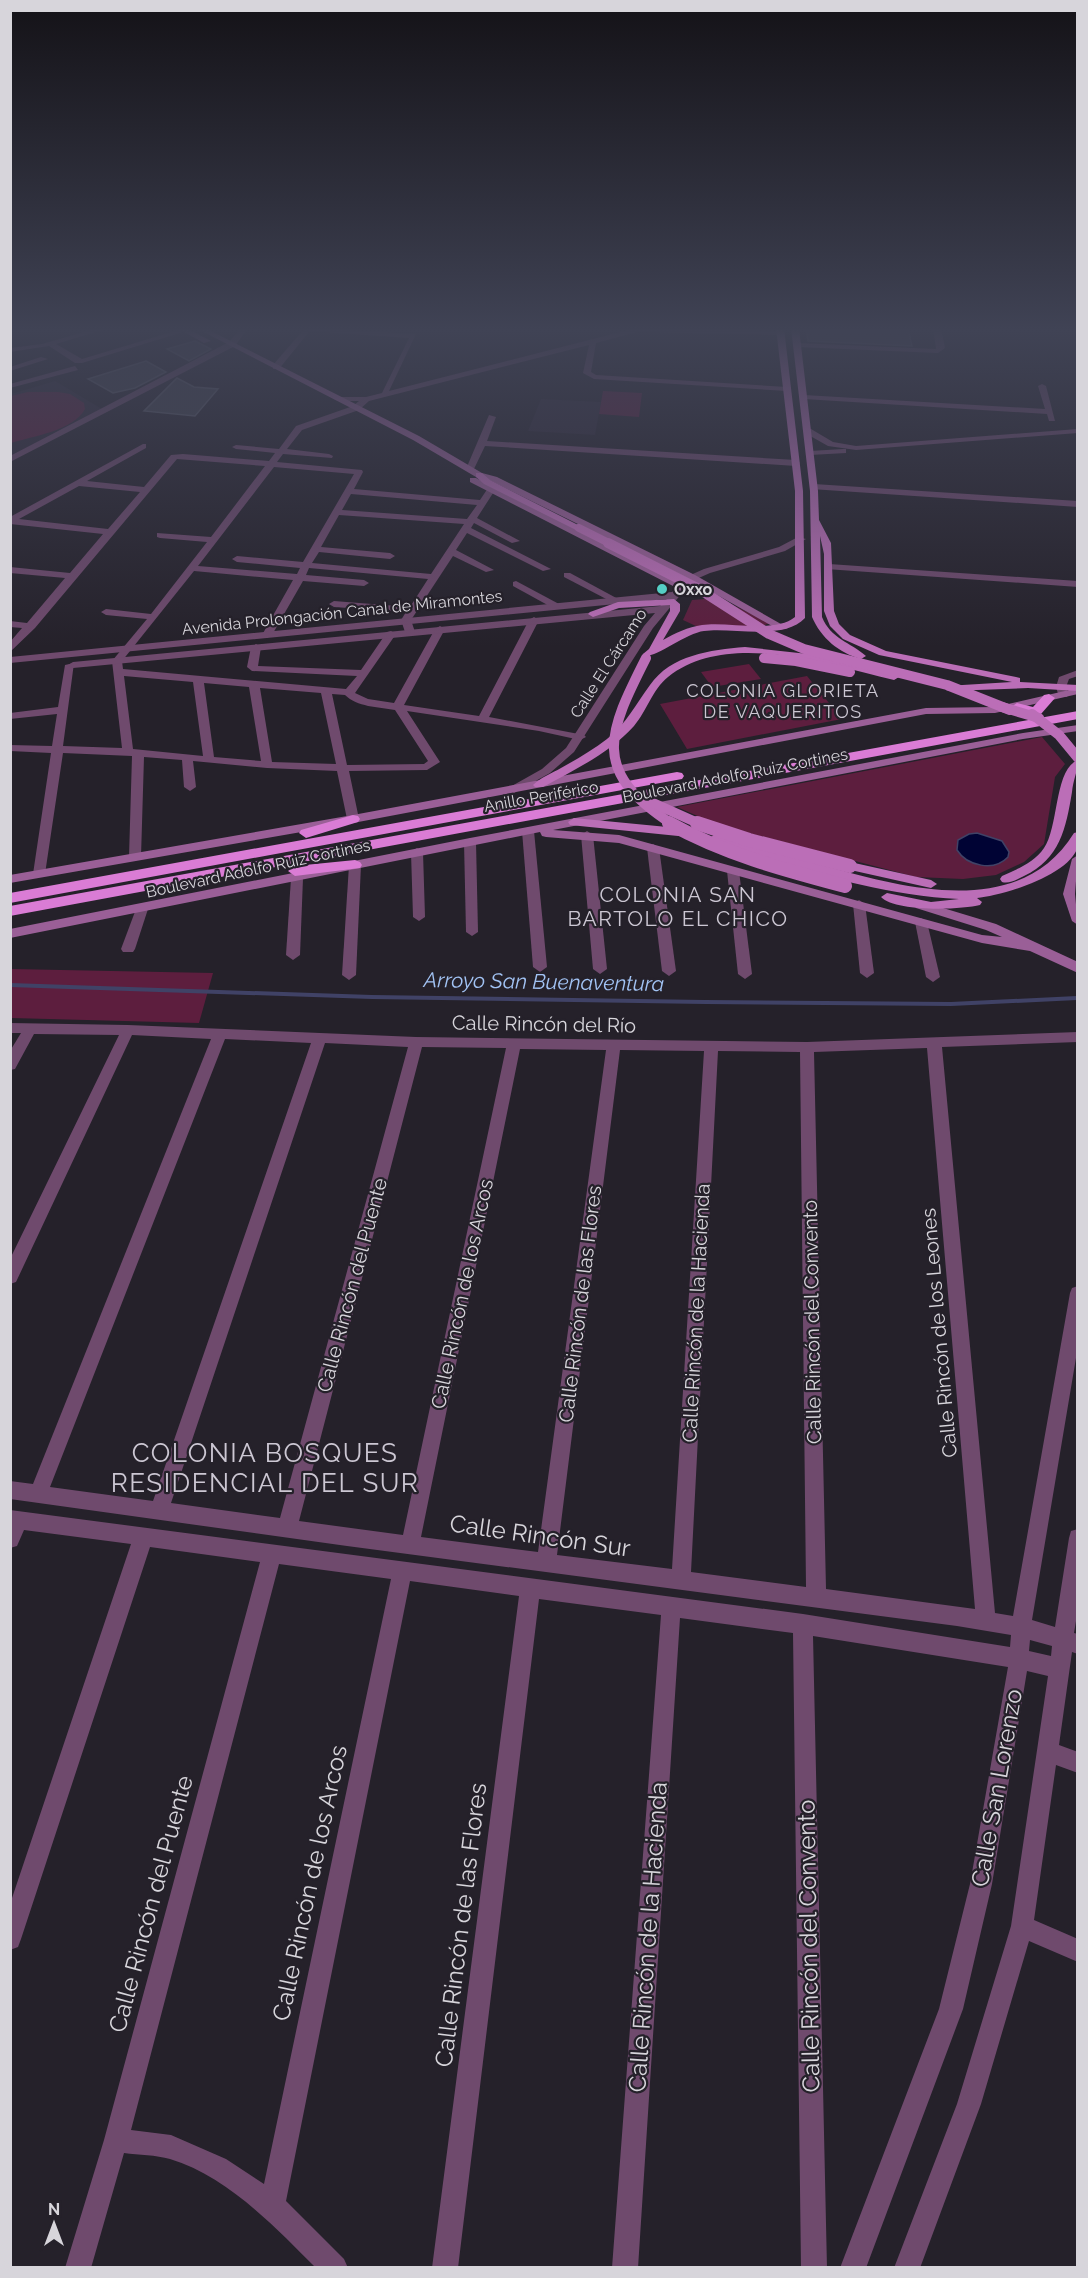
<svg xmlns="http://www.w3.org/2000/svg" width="1088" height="2278" font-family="Raleway,sans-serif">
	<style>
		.built { fill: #2f2837 }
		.green { fill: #5d1e3e }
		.water { fill: #000334; stroke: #404266; stroke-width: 1.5 }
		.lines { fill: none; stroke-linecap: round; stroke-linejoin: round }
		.stream { stroke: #404266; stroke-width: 4 }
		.building { fill: #41424c; stroke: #5a5b67; stroke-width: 1.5 }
		.minor { fill: #6f4a6d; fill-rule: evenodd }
		.tertiary { fill: #6f4a6d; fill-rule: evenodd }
		.secondary { fill: #9a5f97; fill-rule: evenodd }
		.primary { fill: #bb6eb7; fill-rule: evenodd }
		.motorway { fill: #da7cd5; fill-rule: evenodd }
		.primary-bridge-far2 { stroke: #bb6eb7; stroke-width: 8 }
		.primary-bridge-far1 { stroke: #bb6eb7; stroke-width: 10 }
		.primary-bridge { stroke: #bb6eb7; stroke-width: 14 }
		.poi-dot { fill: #55cec5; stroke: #25212a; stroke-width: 2 }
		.labels { text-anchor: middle; stroke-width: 4.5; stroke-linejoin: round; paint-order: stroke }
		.far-poi-label { font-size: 16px; font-weight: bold; fill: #d7d5db; stroke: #25212a; text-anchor: start }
		.far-street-label { font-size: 16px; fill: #d7d5db; stroke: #25212a }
		.far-neighbourhood-label { font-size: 18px; letter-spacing: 1.5px; fill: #ccc7d3; stroke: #25212a }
		.street-label { font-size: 20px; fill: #d7d5db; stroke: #25212a }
		.neighbourhood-label { font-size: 21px; letter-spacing: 1.5px; fill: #ccc7d3; stroke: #25212a }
		.water-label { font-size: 21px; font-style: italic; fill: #a2c3f4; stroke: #25212a }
		.near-street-label { font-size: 24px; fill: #d7d5db; stroke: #25212a }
		.near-neighbourhood-label { font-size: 26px; letter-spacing: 1.5px; fill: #ccc7d3; stroke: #25212a }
	</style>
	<rect width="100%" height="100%" fill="#25212a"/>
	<g class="built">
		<path d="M55,381L102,409L11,457V394Z"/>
		<path d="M541,399L601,402L595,435L528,431Z"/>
	</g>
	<g class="green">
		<path d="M603,391L642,393L639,417L599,414Z"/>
		<path d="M28,392H58L70,394L84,403L85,409C73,431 33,436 11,443V396Z"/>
		<path d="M718,598L770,623L762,626L698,627L683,620L692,600Z"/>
		<path d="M749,664L761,679L712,687L701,672Z"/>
		<path d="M807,676L842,719L687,749L660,704Z"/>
		<path d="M1042,737L1065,764L1055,777L1044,844L1024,862L996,875L963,879L916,877L718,825L677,807Z"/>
		<path d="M11,969L213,973L199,1023L11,1018Z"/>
	</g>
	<path class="water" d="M977,833L1002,841L1009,852L1008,857C994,872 967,866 957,850L958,840L969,834Z"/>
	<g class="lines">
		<path class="stream" d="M10,985L372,997L705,1002L951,1004L1077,998"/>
	</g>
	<g class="building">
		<path d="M806,328H908L912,346L808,341Z"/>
		<path d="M195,341L211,349L189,361L167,349Z"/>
		<path d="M146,361L166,372L135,388L113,393L88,379Z"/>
		<path d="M177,378L194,387L218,389L195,416L144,411Z"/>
	</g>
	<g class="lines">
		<g class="minor">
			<path d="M98,328H109L56,344L82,359L185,328H196L82,363H75L49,346L10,352V348L42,344Z"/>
			<path d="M241,328H248L235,346L10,462V456L229,342Z"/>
			<path d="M305,328L416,334L389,391L636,328L780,331L783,335L637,332L596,343L591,372L596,375L787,387L791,389L787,391L594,379L583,373L589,345L369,401L359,410L302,430L287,449L329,454L333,456L332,458L283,454L277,462L362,470L363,472L354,489L480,500L488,488H494L495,490L477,518L520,541L512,543L474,523L471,528L551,569L543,571L467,533L456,550L494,570L486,572L453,556L411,620L415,632L410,635L405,632L401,620L406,612L334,607L329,604L334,601L410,607L428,579L309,568L306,575L364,580L369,583L364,586L303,581L272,635L267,638L262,635L293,580L194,571L122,661L123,669L346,689L357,676L252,671L247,667L251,647L256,644L261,647L258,666L361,670L387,632L391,631L396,634L355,693L368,699L394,703L435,629L440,626L445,629L404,705L479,716L529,620L534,617L539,620L489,717L584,735L586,737L580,740L539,731L407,711L440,762L427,770L349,771L359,819L353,823L347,819L337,771L267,768L193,761L196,787L190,791L184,787L182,760L144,757L141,857L135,861L129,857L132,756L63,753L45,874L43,877H35L33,874L51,753L10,751V745L52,746L57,714L10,719V713L58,707L65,665L74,663L63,746L122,748L112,661L147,619L106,615L101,612L106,609L151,614L207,542L160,538L157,537V533L211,537L265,466L177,459L35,628L10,652V642L22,628L10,627V621L27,623L65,578L10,573V567L70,573L103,534L10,524V517L143,444H146V448L87,481L144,487L171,455L183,454L269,461L275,453L236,449L232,447L236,445L279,449L296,426L353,406L359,401H338L334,399L335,397H366L382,393L409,338L308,331ZM274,467L354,474L303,562L237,556L232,559L237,562L300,568L297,574L198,566ZM79,486L140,492L108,529L19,519ZM351,494L477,505L467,519L342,510ZM339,515L464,524L431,574L312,563L319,552L390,559L395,556L390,553L321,547ZM124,676L193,682L203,756L133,749ZM204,683L249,687L261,761L214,757ZM260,688L321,693L336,764L272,762ZM332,694L345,695C357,707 378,707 395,710L428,761L424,764L347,765Z"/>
			<path d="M933,328H941L945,348L938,353L797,347L793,345L797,343L936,349Z"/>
			<path d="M41,357L48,359L10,371V367Z"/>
			<path d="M75,366L78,370L10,388V384Z"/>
			<path d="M1042,384L1046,386L1055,421H1049L1047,414L804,399L800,397L804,395L1045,409L1038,386Z"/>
			<path d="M489,415L496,417L487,441L796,460L800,463L796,466L485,446L473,471H467L466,469Z"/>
			<path d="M805,429H811L833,442L856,446L1078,429V433L856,450L828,446L805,433Z"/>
			<path d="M843,449H846V453L810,455L806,453L810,451Z"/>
			<path d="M814,484L1078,501V507L811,489V485Z"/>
			<path d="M829,564L1078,581V587L826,569L824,567Z"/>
			<path d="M564,573H570L620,600L612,602L564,577Z"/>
			<path d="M516,581L559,604L561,606L553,608L513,586V582Z"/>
			<path d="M528,827L534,831L547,967L540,972L533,967L522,831Z"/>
			<path d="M587,831L593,835L607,969L600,974L593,969L581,835Z"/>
			<path d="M470,838L476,842L478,932L472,936L466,932L464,842Z"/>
			<path d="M653,844L659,848L676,971L669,976L662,971L647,848Z"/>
			<path d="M417,848L423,852L425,917L419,921L413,917L411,852Z"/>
			<path d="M355,861L361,865L356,975L349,980L342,975L349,865Z"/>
			<path d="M733,867L739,871L752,974L745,979L738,974L727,871Z"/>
			<path d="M297,874L303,878L300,955L293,960L286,955L291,878Z"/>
			<path d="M859,900L865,904L874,973L867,978L860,973L853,904Z"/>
			<path d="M142,905L148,909L135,949L133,952H123L121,949L136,909Z"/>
			<path d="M921,918L927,922L940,977L933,982L926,977L915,922Z"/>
			<path d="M10,1023L128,1025L416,1037L807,1042L1078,1032V1042L942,1047L995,1613L1013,1616L1070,1293L1072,1288L1078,1286V1346L1032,1620L1055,1627L1069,1538L1071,1531L1078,1529V1609L1074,1633L1078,1634V1654L1072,1652L1059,1745L1078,1752V1773L1056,1765L1034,1920L1078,1939V1962L1029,1941L981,2104L920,2268H894L957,2104L1011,1926L1048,1676L1027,1671L992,1884L963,2009L866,2268H840L939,2009L970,1884L1008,1667L813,1636L827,2268H801L793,1633L680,1618L638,2268H612L661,1615L539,1599L458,2268H432L519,1596L410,1581L286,2201L344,2259L348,2268H316C275,2227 227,2176 170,2159C156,2155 139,2155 124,2153L91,2268H65L104,2140L260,1562L150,1547L21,1939L18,1947L10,1950V1904L131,1544L24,1530L17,1546L10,1548V1510L803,1614L1010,1647L1011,1635L957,1626L347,1546L10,1499V1481L33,1484L211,1039L132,1035L16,1282L10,1284V1259L119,1035L34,1034L15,1069L10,1070V1051L21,1033H10ZM225,1039L311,1043L153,1501L50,1487ZM325,1043L408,1047L280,1518L171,1503ZM422,1047L506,1048L403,1535L299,1521ZM927,1048L975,1609L826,1589L814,1052ZM520,1049L606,1050L538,1552L421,1537ZM620,1050L704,1051L672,1569L557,1555ZM718,1051L800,1052L806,1587L691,1572ZM279,1564L391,1579L264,2184L226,2159L171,2135L131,2130ZM1030,1640L1052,1646L1051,1656L1029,1651Z"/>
		</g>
		<g class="tertiary">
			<path d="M305,328H312L279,369H273V365Z"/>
			<path d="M798,537L806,539L785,551L710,573L692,581L653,628L574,752L550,773L514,793L510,791V787L542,769L566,748L644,626L655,613L73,668L68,665L73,662L660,606L667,599L10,663V657L672,592L686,577L704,569L779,547Z"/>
			<path d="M1078,670V676L1069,679L1066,687L1068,695L1067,697H1059L1056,687L1059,677Z"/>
		</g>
		<g class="secondary">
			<path d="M177,328H186L211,341L204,343Z"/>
			<path d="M196,328H205L419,436L482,473L497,477L695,575L788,628L779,630L689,579L491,481L476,477L413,440Z"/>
			<path d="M470,478H476L679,582L685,590L677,592L673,586L470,482Z"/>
			<path d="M1078,688V694L995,713L926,714L353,823L10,883V875L353,815L926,708L995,707Z"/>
			<path d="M1078,725V731L1023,739L553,830L619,835L982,935L1002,937L986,930L916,908L914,905L920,901L996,924L1078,962V973L1030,951L982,943L619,843L546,837L542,836L540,832L10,938V929L470,838L1023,733Z"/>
			<path d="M1078,855L1075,894L1078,925L1072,921L1063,894L1072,859Z"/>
		</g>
		<g class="primary">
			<path d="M776,328H784L803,491L805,618C784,641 732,627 704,631C686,633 656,658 644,656L643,654L649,649L670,611V605L619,608L593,617L588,614L590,612L618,602L674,599L680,604V611L663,640C675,633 688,627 702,625C728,621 774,634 795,617V491Z"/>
			<path d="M791,328H799L818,491L819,520L831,543L834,611L839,624L850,635L886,651L1016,677L1020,678V682L1078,685V691L1028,688L950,691L946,690V686L1012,682L879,655L843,639L830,626L824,611V554L820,536L822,617C831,639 850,642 866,656L861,659C839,653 821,638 812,617L810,491Z"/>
			<path d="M476,473H482L490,480L584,528L576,530L484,484L476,477Z"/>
			<path d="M745,647L808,654L899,677L894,680C828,664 727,630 668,677C652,690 647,711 634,726C610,753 574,770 543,787H535L533,785C540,778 552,773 561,768C577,759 593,750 607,739C627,723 635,705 650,685C671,655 710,650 745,647Z"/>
			<path d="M1078,760C1078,771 1073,780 1072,792C1066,828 1060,859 1024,876C1016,880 1009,884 1002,882L1000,879L1002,876C1017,869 1034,863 1044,848C1059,827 1054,769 1078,760Z"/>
			<path d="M574,818L688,829L694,833L688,837L570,825L568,822Z"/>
			<path d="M1078,832C1078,837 1078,842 1078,846C1071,875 1002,896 977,898L982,902L980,905C960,910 895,912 881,897L887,893L931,902L959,899C875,895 791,866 710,842L708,839L714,835C753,845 791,857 829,867C908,889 1021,919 1074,833Z"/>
			<path d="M850,862L931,880L937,884L931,888L846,869L844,866L846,863Z"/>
		</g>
		<g class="motorway">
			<path d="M1049,694L1055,698L1041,714L1017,711L1011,707L1017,703L1033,707L1044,695Z"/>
			<path d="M1078,711V719L10,916V906Z"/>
			<path d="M677,772L682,773L684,776L682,779L10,903V893Z"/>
			<path d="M353,815L358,816L360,819L358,822L306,838L299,833L301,830Z"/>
			<path d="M355,860L360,862L362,865L360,868L295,876L288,871L295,866Z"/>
		</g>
		<path class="primary-bridge-far2" d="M579,528L611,544"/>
		<g class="primary-bridge-far1">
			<path d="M608,543L699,589L769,634L804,649L947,685L1010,710"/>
			<path d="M646,658C608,733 590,771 672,824"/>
			<path d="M764,658L796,661L850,672"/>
			<path d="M1002,707L1039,718"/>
			<path d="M1032,714L1059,735L1078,758"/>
			<path d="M653,803L700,824"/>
		</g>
		<g class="primary-bridge">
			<path d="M669,823C724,854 785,870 845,886"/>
			<path d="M697,823L749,840L850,866"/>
		</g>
	</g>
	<linearGradient id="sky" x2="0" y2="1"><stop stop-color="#141217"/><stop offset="0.51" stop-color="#404355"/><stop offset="1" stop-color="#404355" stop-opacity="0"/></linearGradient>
	<rect width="1088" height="647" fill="url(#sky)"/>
	<circle class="poi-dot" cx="662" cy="589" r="6"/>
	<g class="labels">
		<g class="far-poi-label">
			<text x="674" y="595">Oxxo</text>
		</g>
		<g class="far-street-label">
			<text transform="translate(342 612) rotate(-6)" y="6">Avenida Prolongación Canal de Miramontes</text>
			<text transform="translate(608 663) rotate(-57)" y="6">Calle El Cárcamo</text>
			<text transform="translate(735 775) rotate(-11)" y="6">Boulevard Adolfo Ruiz Cortines</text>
			<text transform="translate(541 796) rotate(-10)" y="6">Anillo Periférico</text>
			<text transform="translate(258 868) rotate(-12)" y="6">Boulevard Adolfo Ruiz Cortines</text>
		</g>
		<g class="far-neighbourhood-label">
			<text x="783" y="697">COLONIA GLORIETA<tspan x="783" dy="21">DE VAQUERITOS</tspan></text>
		</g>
		<g class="street-label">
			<text transform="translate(544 1024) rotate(1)" y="7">Calle Rincón del Río</text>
			<text transform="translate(352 1285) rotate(-75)" y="7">Calle Rincón del Puente</text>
			<text transform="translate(462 1294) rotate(-78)" y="7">Calle Rincón de los Arcos</text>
			<text transform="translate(580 1304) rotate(-83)" y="7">Calle Rincón de las Flores</text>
			<text transform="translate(696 1313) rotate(-87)" y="7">Calle Rincón de la Hacienda</text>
			<text transform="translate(812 1322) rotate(-91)" y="7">Calle Rincón del Convento</text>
			<text transform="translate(939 1333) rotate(-95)" y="7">Calle Rincón de los Leones</text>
		</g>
		<g class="neighbourhood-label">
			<text x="678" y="902">COLONIA SAN<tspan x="678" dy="24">BARTOLO EL CHICO</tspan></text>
		</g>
		<g class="water-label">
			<text transform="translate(544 982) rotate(1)" y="7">Arroyo San Buenaventura</text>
		</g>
		<g class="near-street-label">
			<text transform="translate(540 1536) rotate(8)" y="8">Calle Rincón Sur</text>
			<text transform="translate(997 1788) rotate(-80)" y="8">Calle San Lorenzo</text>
			<text transform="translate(310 1883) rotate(-78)" y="8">Calle Rincón de los Arcos</text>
			<text transform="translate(151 1904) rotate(-75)" y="8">Calle Rincón del Puente</text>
			<text transform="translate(461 1925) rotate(-83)" y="8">Calle Rincón de las Flores</text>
			<text transform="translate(648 1937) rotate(-86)" y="8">Calle Rincón de la Hacienda</text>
			<text transform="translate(809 1946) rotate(-91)" y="8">Calle Rincón del Convento</text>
		</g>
		<g class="near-neighbourhood-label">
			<text x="265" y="1462">COLONIA BOSQUES<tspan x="265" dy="30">RESIDENCIAL DEL SUR</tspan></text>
		</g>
	</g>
	<rect width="1088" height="2278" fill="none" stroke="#d7d5db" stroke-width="24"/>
	<g transform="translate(54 2224)" stroke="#25212a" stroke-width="4.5" paint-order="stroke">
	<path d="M0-4.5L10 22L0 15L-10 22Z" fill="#d7d5db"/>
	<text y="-9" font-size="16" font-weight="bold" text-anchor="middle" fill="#d7d5db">N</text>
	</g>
</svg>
